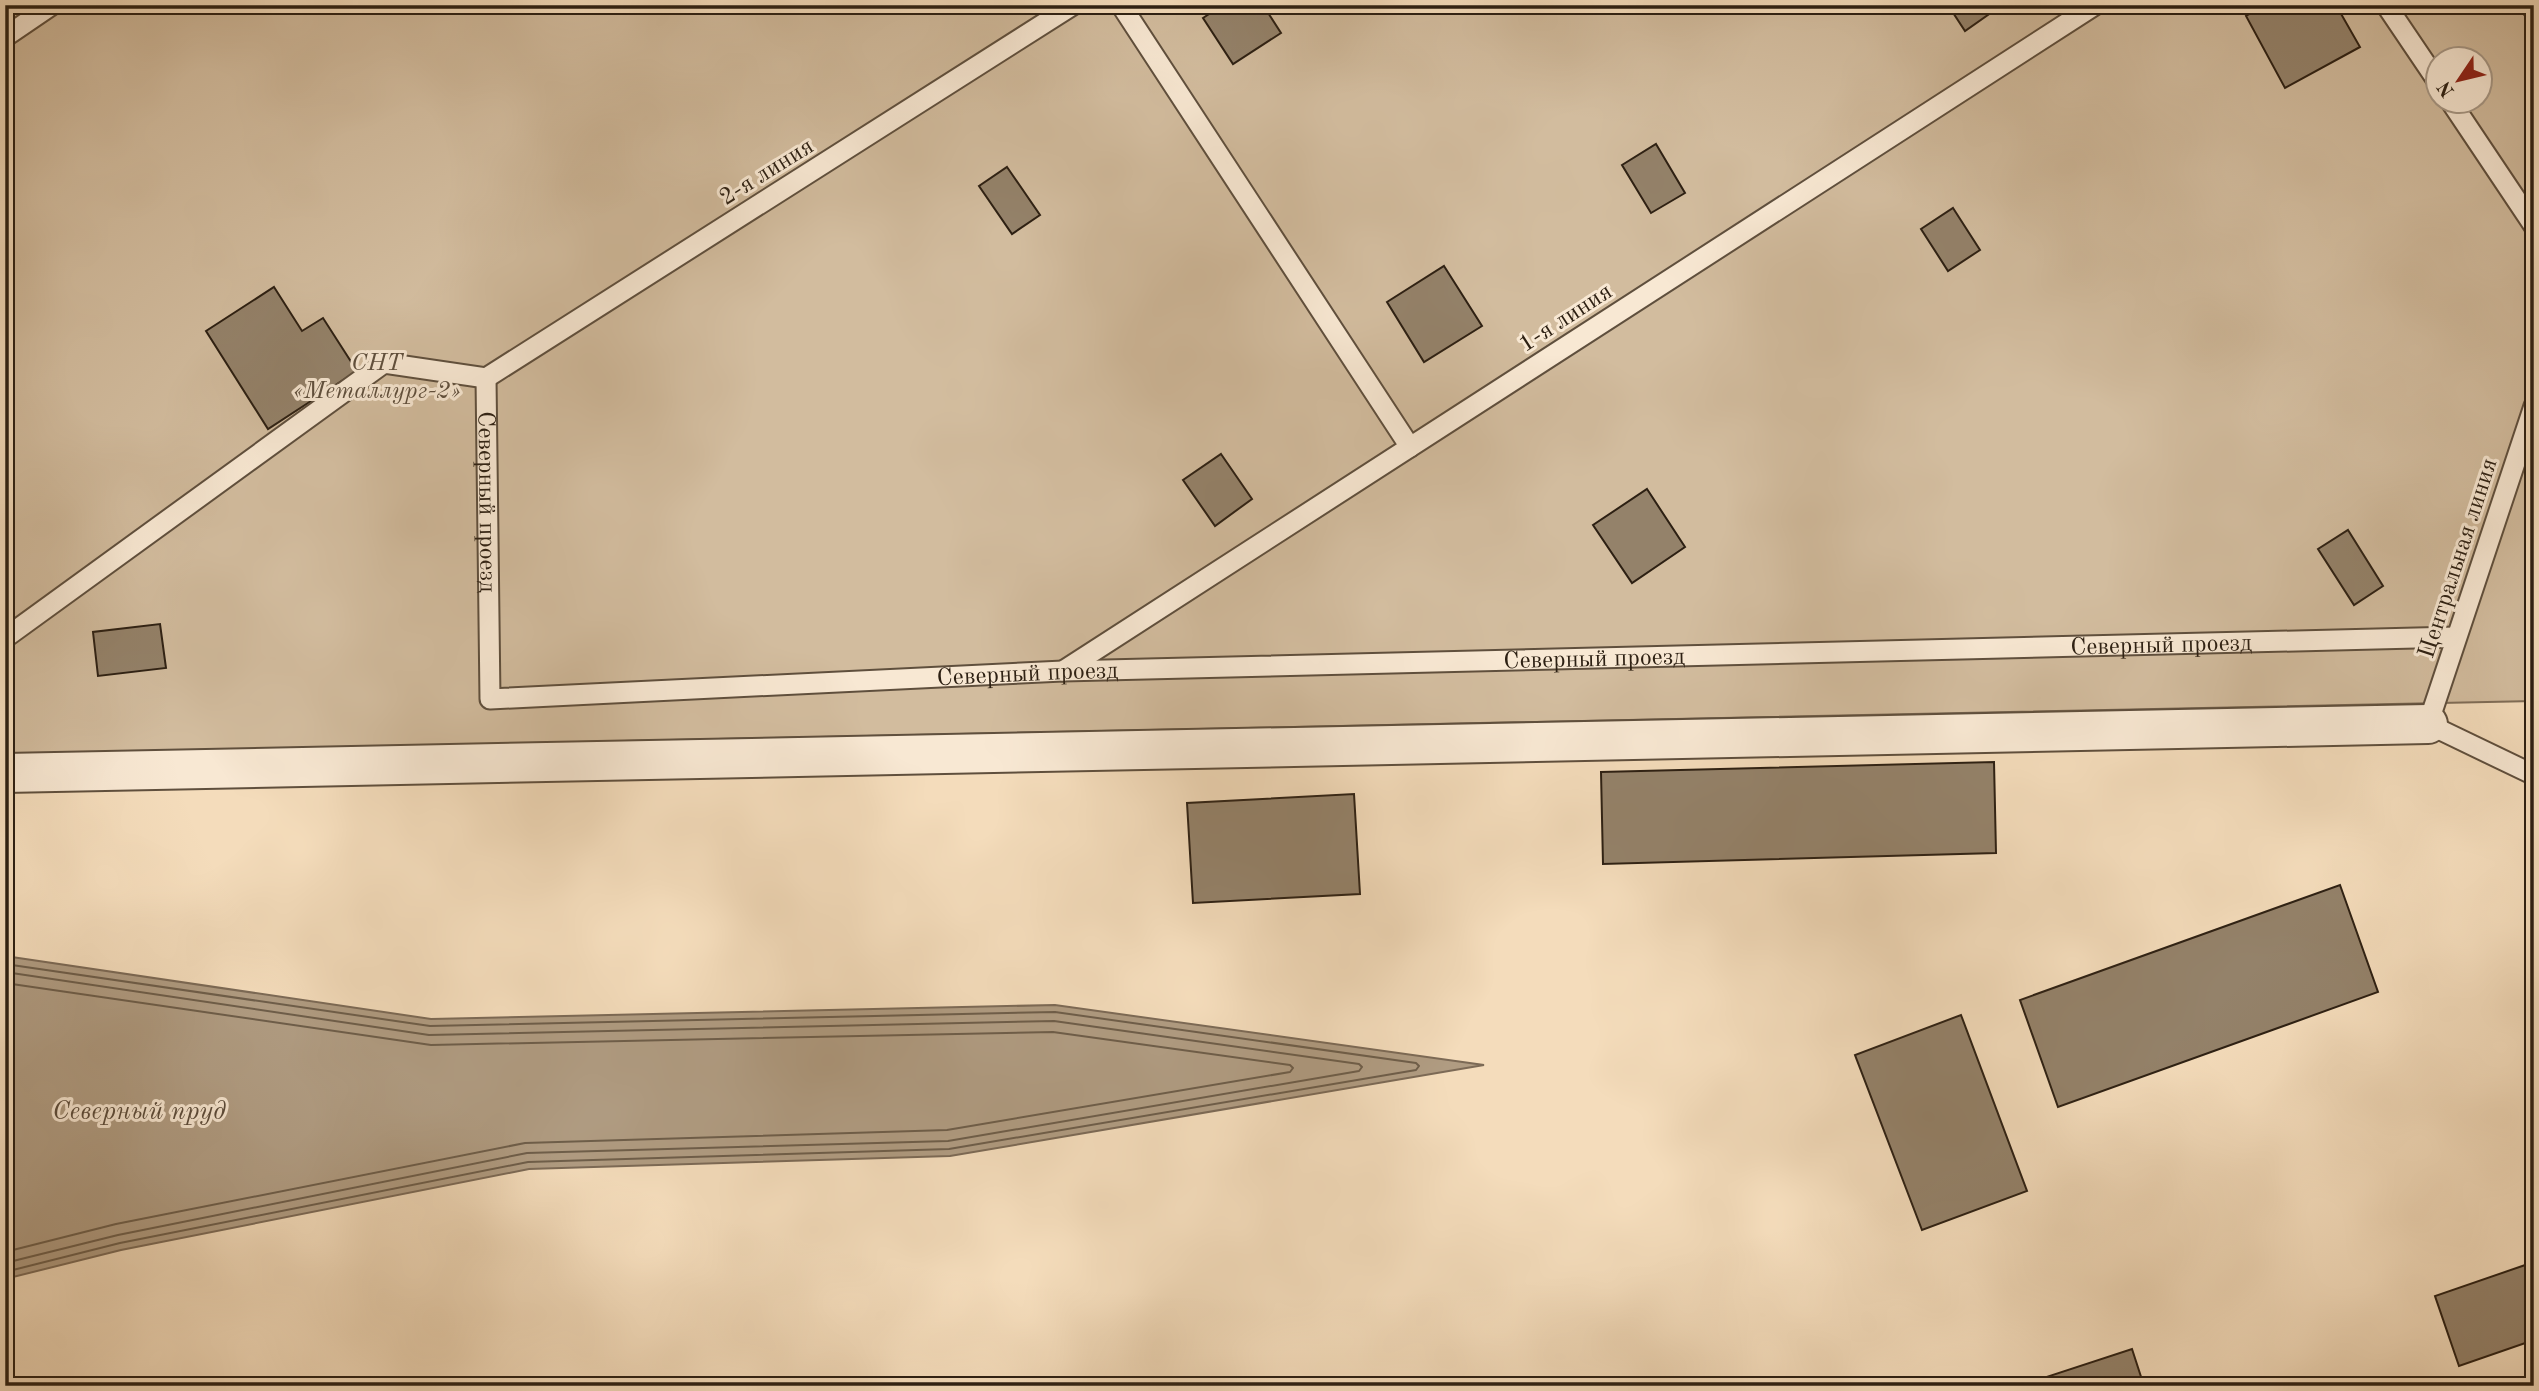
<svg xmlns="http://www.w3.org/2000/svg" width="2539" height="1391" font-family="'Old Standard TT',serif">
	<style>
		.green { fill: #d2bc9e; stroke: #806e58; stroke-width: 2; fill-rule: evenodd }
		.water { fill: #b09c82; stroke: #7c6a56; stroke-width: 2 }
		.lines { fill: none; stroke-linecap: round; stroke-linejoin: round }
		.shore { stroke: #6e5e4a; stroke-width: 2 }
		.building { fill: #94826a; stroke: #2d2013; stroke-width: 2 }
		.lane-casing { stroke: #5f4f3d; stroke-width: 23 }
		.street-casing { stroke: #5f4f3d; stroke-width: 42 }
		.lane { stroke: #f8e8d3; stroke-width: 19 }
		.street { stroke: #f8e8d3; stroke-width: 38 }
		.labels { text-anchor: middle; stroke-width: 6; stroke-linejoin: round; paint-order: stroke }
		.street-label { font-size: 24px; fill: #2d2013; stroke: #f8e8d3 }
		.park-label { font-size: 24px; font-style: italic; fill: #5f4f3d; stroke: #f8e8d3 }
		.water-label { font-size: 26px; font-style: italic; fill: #5b4b3a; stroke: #f8e8d3 }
	</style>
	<rect width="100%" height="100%" fill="#f4dcbb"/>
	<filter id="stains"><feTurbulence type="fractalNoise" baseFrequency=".00286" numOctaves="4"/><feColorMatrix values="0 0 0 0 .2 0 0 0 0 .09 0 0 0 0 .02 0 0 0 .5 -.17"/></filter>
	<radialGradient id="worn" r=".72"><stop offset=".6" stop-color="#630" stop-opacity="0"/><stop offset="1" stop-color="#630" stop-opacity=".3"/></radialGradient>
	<path class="green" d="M5,5H2534V701L5,754ZM2438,60H2480V102H2438Z"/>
	<path class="water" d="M5,956L431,1019L1055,1005L1484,1065L950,1156L529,1169L121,1250L5,1279Z"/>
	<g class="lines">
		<g class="shore">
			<path d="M5,964L430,1026L1055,1012L1416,1063L1419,1066L1416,1070L949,1149L528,1162L120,1243L5,1272"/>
			<path d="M5,972L429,1035L1054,1021L1359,1064L1362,1067L1359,1071L948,1141L527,1153L118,1235L5,1263"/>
			<path d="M5,983L431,1045L1053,1032L1290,1065L1293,1068L1290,1072L947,1130L525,1143L116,1224L5,1252"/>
		</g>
	</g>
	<g class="building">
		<path d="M1223,5H1263L1281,33L1233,64L1203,18Z"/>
		<path d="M1948,5H2002L1965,31Z"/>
		<path d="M2265,5H2336L2360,47L2285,88L2246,16Z"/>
		<path d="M2518,5H2534V30Z"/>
		<path d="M1656,144L1685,193L1651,213L1622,165Z"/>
		<path d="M1007,167L1040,215L1012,234L979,186Z"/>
		<path d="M1953,208L1980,250L1948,271L1921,229Z"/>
		<path d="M1444,266L1482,326L1424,362L1387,302Z"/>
		<path d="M274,287L302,331L323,318L357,371L268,429L206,331Z"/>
		<path d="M1221,454L1252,499L1215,526L1183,480Z"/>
		<path d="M1647,489L1685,547L1632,583L1593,525Z"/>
		<path d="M2348,530L2383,586L2354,605L2318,549Z"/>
		<path d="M160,624L166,668L98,676L93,632Z"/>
		<path d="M1994,762L1996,853L1603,864L1601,772Z"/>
		<path d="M1354,794L1360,894L1193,903L1187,803Z"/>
		<path d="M2340,885L2378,992L2058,1107L2020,1000Z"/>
		<path d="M1961,1015L2027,1191L1922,1230L1855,1055Z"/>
		<path d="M2534,1262V1340L2459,1366L2435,1296Z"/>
		<path d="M2132,1349L2144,1386H2019Z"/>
	</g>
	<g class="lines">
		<g class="lane-casing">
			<g id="lane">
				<path d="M1121,5L1410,447"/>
				<path d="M2386,5L2438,82"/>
				<path d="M5,37L52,5"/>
				<path d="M2451,102L2534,226"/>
				<path id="s1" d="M486,378L490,699L1063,671L2456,637"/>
				<path d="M486,378L1073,5"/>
				<path d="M2534,406L2428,724L2534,775"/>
				<path d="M5,638L384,363L486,378"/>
				<path d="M1063,671L2095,5"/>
			</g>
		</g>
		<g class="street-casing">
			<path id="street" d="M5,773L2428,724"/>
		</g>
		<use href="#lane" class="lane"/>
		<use href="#street" class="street"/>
	</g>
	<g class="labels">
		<g class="street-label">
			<text transform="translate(766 171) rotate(-32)" y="8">2-я линия</text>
			<text transform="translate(1565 317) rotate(-33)" y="8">1-я линия</text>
			<text dy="8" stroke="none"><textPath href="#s1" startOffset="124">Северный проезд</textPath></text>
			<text transform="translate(2457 558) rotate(-72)" y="8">Центральная линия</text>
			<text dy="8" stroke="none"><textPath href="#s1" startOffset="1993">Северный проезд</textPath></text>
			<text dy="8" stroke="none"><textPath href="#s1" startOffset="1426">Северный проезд</textPath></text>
			<text dy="8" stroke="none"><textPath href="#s1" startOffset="859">Северный проезд</textPath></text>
		</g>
		<g class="park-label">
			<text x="377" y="370">СНТ<tspan x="377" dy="28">«Металлург-2»</tspan></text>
		</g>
		<g class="water-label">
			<text x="139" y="1119">Северный пруд</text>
		</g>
	</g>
	<rect width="2539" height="1391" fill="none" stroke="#f4dcbb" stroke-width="28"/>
	<rect x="7" y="7" width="2525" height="1377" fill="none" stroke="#2d2013" stroke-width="3.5"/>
	<rect x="14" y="14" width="2511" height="1363" fill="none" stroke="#2d2013" stroke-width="2"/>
	<g transform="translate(2459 80) rotate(235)"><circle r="33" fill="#f8e8d3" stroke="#a79886" stroke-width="2"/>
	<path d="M0-5L12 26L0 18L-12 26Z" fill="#8f2418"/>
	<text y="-10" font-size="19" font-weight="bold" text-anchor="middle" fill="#2d2013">N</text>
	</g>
	<rect width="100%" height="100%" filter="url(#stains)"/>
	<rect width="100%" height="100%" fill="url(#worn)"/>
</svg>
